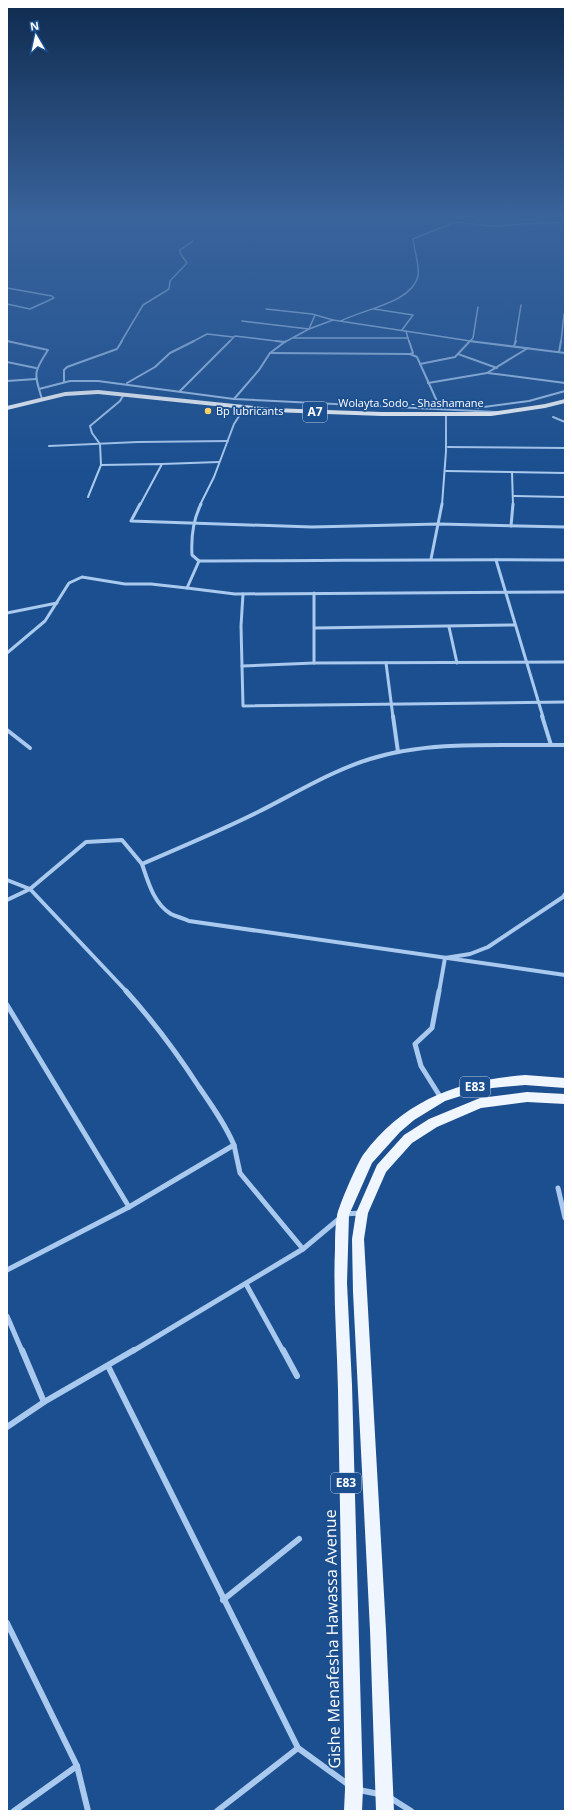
<svg xmlns="http://www.w3.org/2000/svg" width="572" height="1818" font-family="'Open Sans',sans-serif">
	<style>
		.lines { fill: none; stroke-linecap: round; stroke-linejoin: round }
		.street-far5 { stroke: #a9c9ee; stroke-width: 1.5 }
		.street-far4 { stroke: #a9c9ee; stroke-width: 2 }
		.street-far3 { stroke: #a9c9ee; stroke-width: 3 }
		.street-far2 { stroke: #a9c9ee; stroke-width: 4 }
		.street-far1 { stroke: #a9c9ee; stroke-width: 5 }
		.street { stroke: #a9c9ee; stroke-width: 6 }
		.primary { fill: #f0f6ff; fill-rule: evenodd }
		.highway { fill: #fff; fill-rule: evenodd }
		.poi-dot { fill: #ffd166; stroke: #1b4f8f; stroke-width: 1.5 }
		.labels { text-anchor: middle; stroke-width: 3.5; stroke-linejoin: round; paint-order: stroke }
		.far-street-label { font-size: 11px; fill: #fff; stroke: #1b4f8f }
		.far-poi-label { font-size: 11px; fill: #fff; stroke: #1b4f8f; text-anchor: start }
		.shield { fill: #1b4f8f; stroke: #bbcadd; stroke-width: 1 }
		.shield-label { font-size: 12px; font-weight: bold; fill: #fff }
		.near-street-label { font-size: 16px; fill: #fff; stroke: #1b4f8f }
	</style>
	<rect width="100%" height="100%" fill="#1b4f8f"/>
	<g class="lines">
		<g class="street-far5">
			<path d="M7,288L52,296L54,298L30,309L7,304"/>
			<path d="M266,309L312,314L333,320"/>
			<path d="M374,309L413,315L402,330"/>
			<path d="M242,321L309,329L315,315"/>
			<path d="M341,321C363,309 412,303 418,276C420,268 414,248 413,239L455,222L491,226L565,222"/>
			<path d="M406,331L409,342"/>
			<path d="M294,338H408"/>
			<path d="M7,341L12,342"/>
			<path d="M121,342L143,305L169,289L170,281L187,263L180,253V250L193,241"/>
			<path d="M192,342L207,334L233,337"/>
			<path d="M229,342L235,336L284,342"/>
			<path d="M285,342L309,329L333,320L477,342"/>
			<path d="M469,342L473,338L478,307"/>
			<path d="M515,342L521,305"/>
			<path d="M561,342L564,314"/>
		</g>
		<g class="street-far4">
			<path d="M7,341L48,350C33,373 34,373 42,399"/>
			<path d="M276,341L285,342"/>
			<path d="M409,341L413,353L410,354"/>
			<path d="M469,341L565,353"/>
			<path d="M514,346L516,341"/>
			<path d="M559,352L561,341"/>
			<path d="M270,353L410,354L417,357L440,408"/>
			<path d="M458,354L497,368"/>
			<path d="M7,362L36,368"/>
			<path d="M420,364L455,357L470,341"/>
			<path d="M488,373L565,383"/>
			<path d="M7,381L36,379"/>
			<path d="M64,382V370L67,367L117,349L122,341"/>
			<path d="M127,383L155,367L170,353L194,341"/>
			<path d="M428,383L487,373L528,348"/>
			<path d="M39,389L70,381H98L234,399L496,412"/>
			<path d="M180,391L230,341"/>
			<path d="M124,394L120,401L90,426L92,433L100,444L101,465L162,464L140,505"/>
			<path d="M234,399L259,370L270,353L286,341"/>
			<path d="M476,408L529,401L565,391"/>
			<path d="M553,417L565,422"/>
			<path d="M49,446L138,442L228,441"/>
			<path d="M448,447L565,448"/>
			<path d="M162,464L219,462"/>
			<path d="M446,471L565,473"/>
			<path d="M512,472L513,505"/>
			<path d="M514,496L565,497"/>
			<path d="M88,497L101,465"/>
			<path d="M200,505L214,477L234,424L245,407"/>
			<path d="M442,505L446,451V414"/>
		</g>
		<g class="street-far3">
			<path d="M140,504L131,521L312,527L439,524L565,527"/>
			<path d="M511,526L513,504"/>
			<path d="M431,559L442,504"/>
			<path d="M496,560L543,717"/>
			<path d="M199,561L192,555C191,538 193,520 201,504"/>
			<path d="M187,588L235,594L565,592"/>
			<path d="M314,593V663"/>
			<path d="M243,594L241,626L243,706L565,702"/>
			<path d="M7,613L57,603"/>
			<path d="M449,627L457,663"/>
			<path d="M315,628L514,625"/>
			<path d="M7,653L45,621L69,583L82,577L125,584H151L187,588L199,561C321,561 443,559 565,560"/>
			<path d="M386,663L393,717"/>
			<path d="M242,666L314,663L565,662"/>
		</g>
		<g class="street-far2">
			<path d="M393,716L398,752"/>
			<path d="M542,716L551,745"/>
			<path d="M7,730L30,748"/>
			<path d="M142,864C148,882 154,904 171,914C177,917 183,918 189,921L565,975"/>
			<path d="M7,880L30,889L127,992"/>
			<path d="M7,900L30,889L86,842L122,840L142,864C181,847 220,831 258,812C294,794 331,771 370,759C430,740 502,746 565,745"/>
			<path d="M439,992L445,958L470,954L488,947L563,897L565,894"/>
		</g>
		<g class="street-far1">
			<path d="M439,991L432,1028L415,1044L421,1066L441,1098"/>
			<path d="M7,1005L129,1207"/>
			<path d="M234,1145L240,1173L303,1249"/>
			<path d="M558,1188L565,1218"/>
			<path d="M345,1214L360,1213"/>
			<path d="M7,1270L129,1207L234,1145C225,1124 212,1106 199,1087C177,1053 153,1021 126,991"/>
			<path d="M246,1284L283,1351"/>
			<path d="M7,1316L22,1351"/>
			<path d="M133,1351L303,1249L340,1218"/>
		</g>
		<g class="street">
			<path d="M22,1350L44,1402"/>
			<path d="M283,1350L297,1376"/>
			<path d="M108,1366L298,1748L349,1785"/>
			<path d="M7,1427L44,1402L134,1350"/>
			<path d="M223,1600L299,1539"/>
			<path d="M7,1623L77,1766L88,1811"/>
			<path d="M359,1790L379,1794"/>
			<path d="M389,1797L411,1811"/>
			<path d="M14,1811L77,1766"/>
			<path d="M217,1811L298,1748"/>
		</g>
		<g class="primary">
			<path d="M525,1075L565,1078V1088L525,1085L492,1088L470,1093L445,1101L414,1120L400,1132L372,1163L349,1215L347,1283L352,1385L363,1789L362,1811H344L345,1789C343,1656 340,1523 338,1390C337,1343 333,1296 335,1249C335,1238 335,1226 337,1216C338,1207 358,1162 363,1155C405,1099 458,1081 525,1075Z"/>
			<path d="M527,1092L565,1094V1104L527,1102L481,1108L437,1127L412,1143L386,1172L368,1213L364,1239L367,1292L386,1630L394,1811H376L370,1630L353,1292L352,1239L356,1213L377,1165L404,1135L429,1119L480,1098Z"/>
		</g>
		<path class="highway" d="M98,390L272,408L382,412H491L545,404L565,399V403L545,408L491,416H382L272,412L98,394L65,396L7,410V406L65,392Z"/>
	</g>
	<linearGradient id="sky" x2="0" y2="1"><stop stop-color="#0f2b4f"/><stop offset="0.46" stop-color="#39639b"/><stop offset="1" stop-color="#39639b" stop-opacity="0"/></linearGradient>
	<rect width="572" height="471" fill="url(#sky)"/>
	<circle class="poi-dot" cx="208" cy="411" r="4"/>
	<g class="labels">
		<g class="far-street-label">
			<text x="411" y="407">Wolayta Sodo - Shashamane</text>
		</g>
		<g class="far-poi-label">
			<text x="216" y="415">Bp lubricants</text>
		</g>
		<g class="shield">
			<rect x="303" y="402" width="24" height="20" rx="3"/>
			<rect x="460" y="1077" width="30" height="20" rx="3"/>
			<rect x="331" y="1473" width="30" height="20" rx="3"/>
		</g>
		<g class="shield-label">
			<text x="315" y="416">A7</text>
			<text x="475" y="1091">E83</text>
			<text x="346" y="1487">E83</text>
		</g>
		<g class="near-street-label">
			<text transform="translate(332 1639) rotate(-91)" y="6">Gishe Menafesha Hawassa Avenue</text>
		</g>
	</g>
	<rect width="572" height="1818" fill="none" stroke="#ffffff" stroke-width="16"/>
	<g transform="translate(36 36) rotate(351)" stroke="#1b4f8f" stroke-width="3" paint-order="stroke">
	<path d="M0-3L7 15L0 10L-7 15Z" fill="#ffffff"/>
	<text y="-6" font-size="11" font-weight="bold" text-anchor="middle" fill="#ffffff">N</text>
	</g>
</svg>
